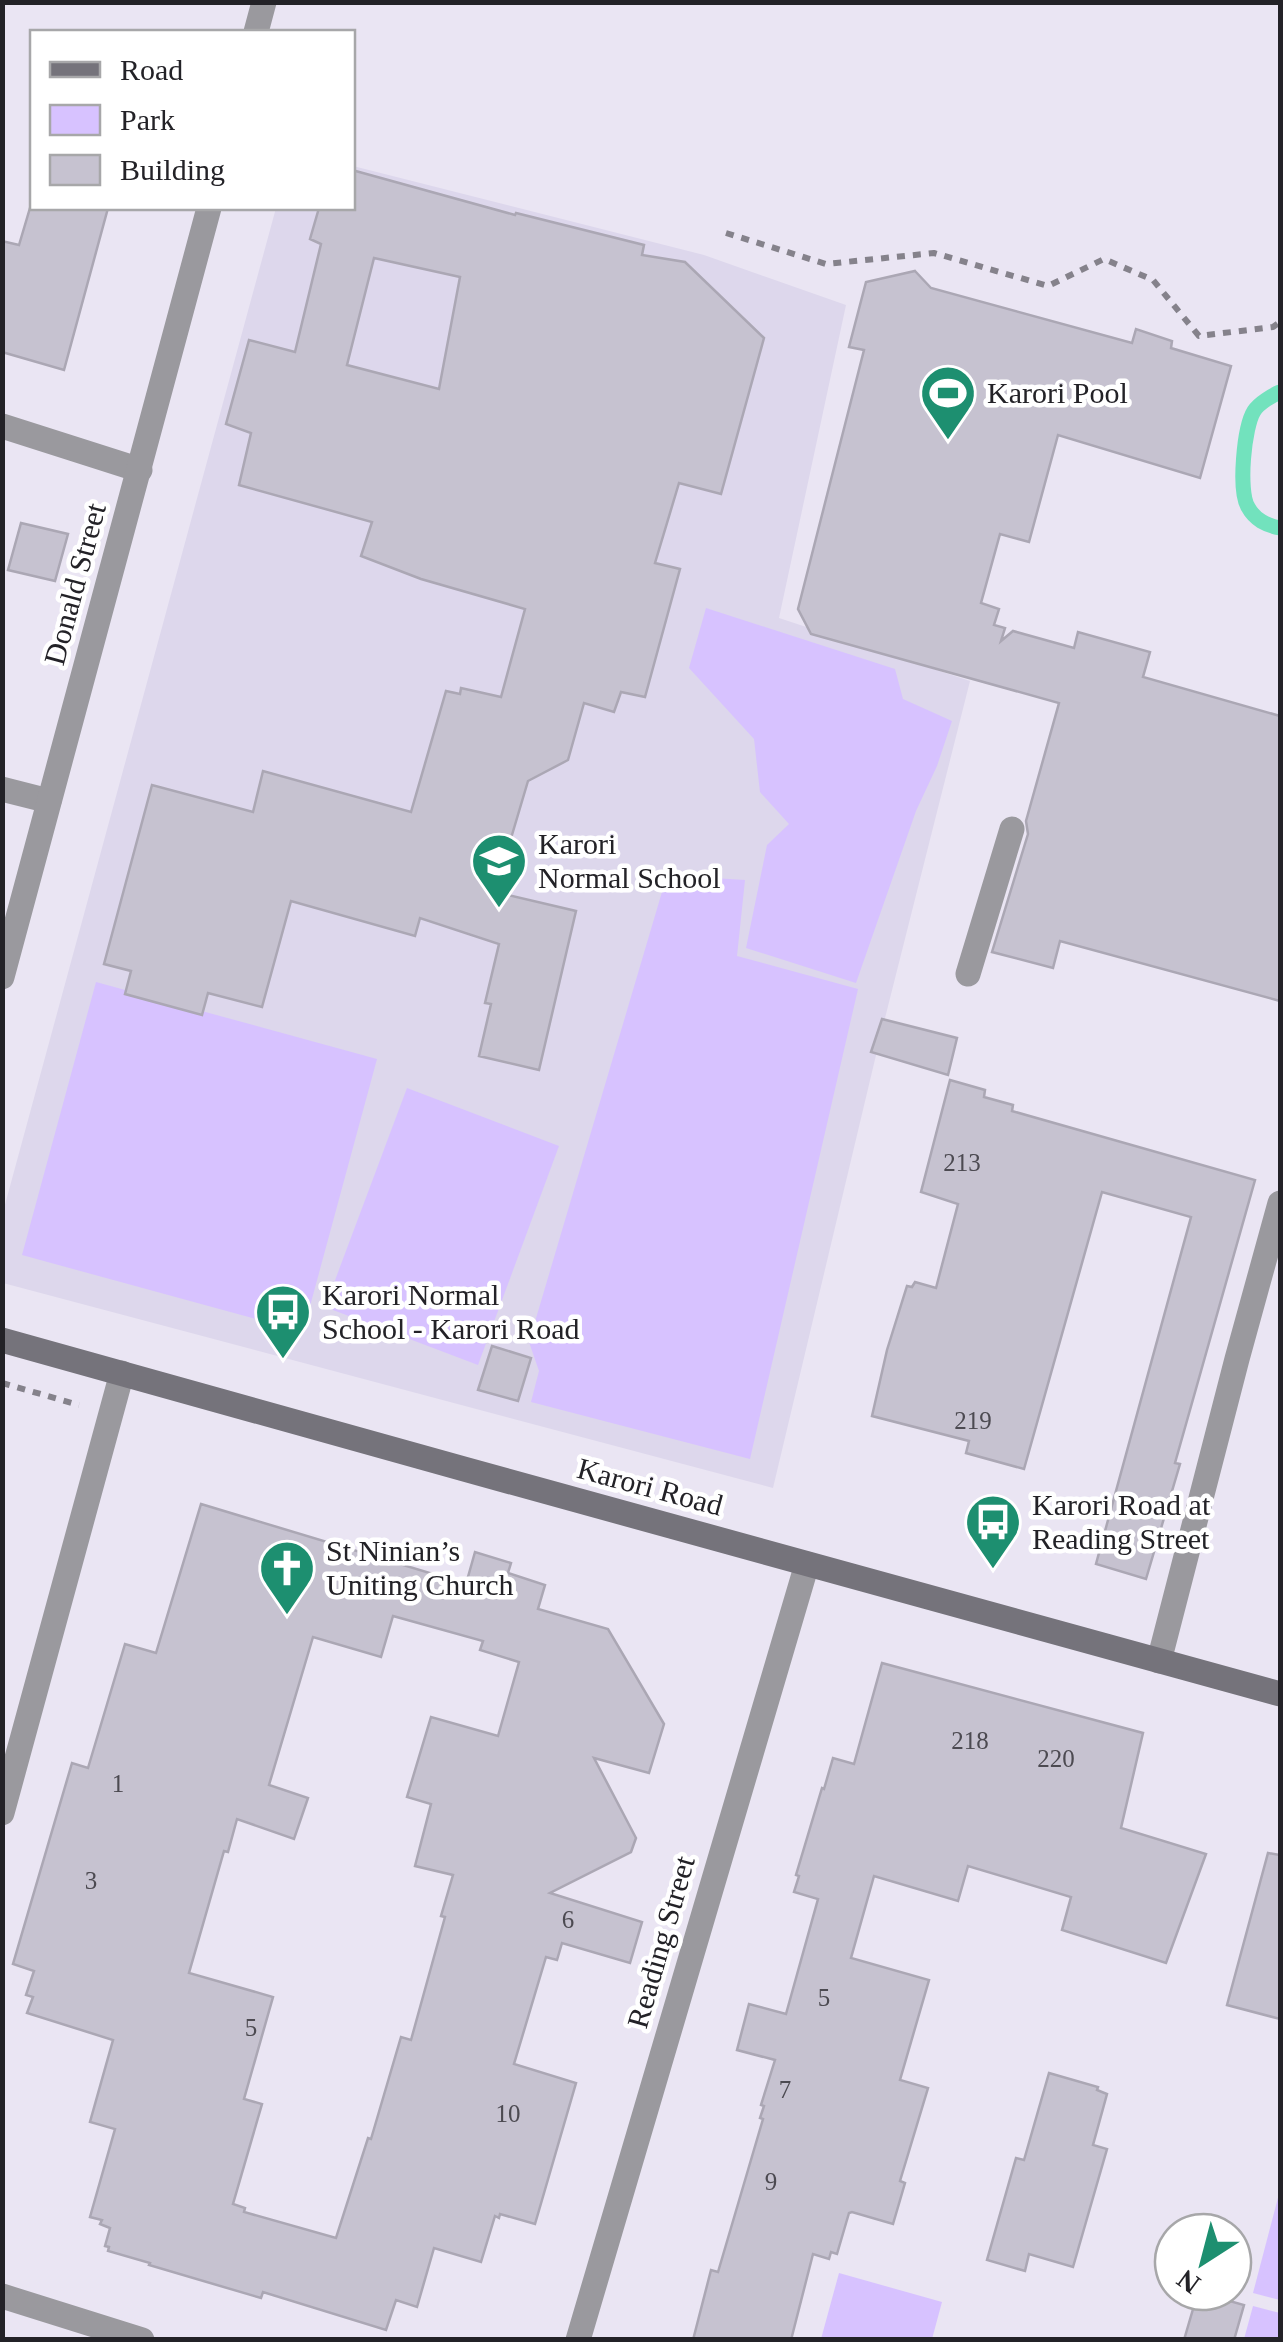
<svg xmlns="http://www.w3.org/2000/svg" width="1283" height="2342" font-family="Georgia,serif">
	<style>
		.built { fill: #ddd7ec }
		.green { fill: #d7c2ff }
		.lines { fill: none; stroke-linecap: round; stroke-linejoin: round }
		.stream { stroke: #72e2bd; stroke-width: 15 }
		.building { fill: #c6c2d0; stroke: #aba7b4; stroke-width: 2.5; fill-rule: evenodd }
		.path { stroke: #85828b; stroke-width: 6; stroke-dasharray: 8 8; stroke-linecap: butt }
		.service { stroke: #9a999e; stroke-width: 25 }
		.minor { stroke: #9a999e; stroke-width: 25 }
		.secondary { stroke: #75737b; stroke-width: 25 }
		.labels { text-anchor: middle; stroke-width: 9; stroke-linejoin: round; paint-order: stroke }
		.number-label { font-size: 25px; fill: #4c4a51 }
		.poi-label { font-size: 30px; fill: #232227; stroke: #fff; text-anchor: start }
		.street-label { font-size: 30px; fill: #232227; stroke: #fff }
	</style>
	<rect width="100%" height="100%" fill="#eae5f3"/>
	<path class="built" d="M353,166L704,255L846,305L779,618L970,681L882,1030L773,1488L3,1283V1212L276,208H352Z"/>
	<g class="green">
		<path d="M706,608L895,669L903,699L952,721L937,766L916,811L856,983L746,948L767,845L789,824L760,792L754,739L689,668Z"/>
		<path d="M667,875L745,880L737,956L858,989L750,1459L531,1402L539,1371L529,1342Z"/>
		<path d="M96,982L377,1059L303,1332L22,1255Z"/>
		<path d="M407,1088L559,1146L478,1365L325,1307Z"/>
		<path d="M1280,2190V2300L1253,2293Z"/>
		<path d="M839,2273L942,2302L932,2339H821Z"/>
		<path d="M1253,2306L1280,2313V2339H1244Z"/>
	</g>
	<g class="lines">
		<path class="stream" d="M1280,392C1273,395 1259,403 1254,411C1244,427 1238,491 1248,507C1255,520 1266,525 1280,528"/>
	</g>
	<g class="building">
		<path d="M352,170L515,215L516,213L644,245L642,255L685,262L764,338L721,494L679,483L655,563L680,569L645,697L621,692L614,712L584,703L568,760L528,781L495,892L576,911L539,1070L479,1056L491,1004L485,1003L499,944L420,918L415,936L291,901L262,1007L208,993L202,1015L125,994L131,971L104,964L152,785L253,812L263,771L411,812L446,691L460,694L461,688L501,697L525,609L421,579L361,556L372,522L239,485L251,433L226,424L249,340L295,352L321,244L310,239L319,208H352ZM374,258L460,277L439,389L347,365Z"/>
		<path d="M30,208H108L64,370L2,352V241L19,245Z"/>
		<path d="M915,271L931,288L1132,343L1136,329L1172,341L1171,348L1231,366L1200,478L1058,435L1029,542L1000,534L981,603L999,609L994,625L1005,628L1001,641L1013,631L1074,648L1078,632L1150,652L1143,677L1280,716V1001L1060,941L1053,968L992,952L1028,834L1026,821L1059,703L811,634L798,609L864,350L849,347L866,282Z"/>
		<path d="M21,523L68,534L55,581L8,570Z"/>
		<path d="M882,1019L957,1038L948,1075L871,1052Z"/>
		<path d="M950,1080L985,1090L984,1097L1013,1105L1012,1111L1255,1180L1175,1463L1180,1464L1146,1579L1096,1564L1191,1217L1102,1192L1024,1469L966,1453L969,1441L872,1416L887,1350L907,1286L912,1287L915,1282L936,1288L958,1204L921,1192Z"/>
		<path d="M492,1346L531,1358L518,1401L478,1390Z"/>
		<path d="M201,1504L466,1584L475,1552L511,1563L508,1573L545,1585L538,1609L608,1629L664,1724L649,1773L594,1758L636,1838L631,1852L550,1893L642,1922L630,1963L562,1943L557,1960L546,1957L514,2064L576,2083L535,2224L500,2214L499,2218L495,2216L481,2262L434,2248L417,2307L396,2300L386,2330L263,2292L261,2298L149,2265L150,2263L108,2251L109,2247L105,2246L110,2228L100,2224L102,2220L90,2217L115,2129L90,2122L113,2040L27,2013L33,1997L26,1995L34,1971L13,1964L72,1763L88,1768L125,1644L156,1653ZM393,1616L483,1641L480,1650L519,1662L498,1736L431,1717L407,1797L431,1804L415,1866L453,1875L441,1916L445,1917L411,2040L401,2037L371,2139L368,2138L336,2238L244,2212L245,2208L233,2204L262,2104L244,2099L273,1997L189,1973L224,1851L228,1852L237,1819L294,1839L308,1798L269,1785L313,1637L381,1657Z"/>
		<path d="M882,1663L1143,1733L1121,1828L1206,1854L1166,1963L1062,1930L1071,1897L968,1866L958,1901L874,1876L851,1958L929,1980L900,2080L928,2088L900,2181L905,2183L893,2224L852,2212L849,2213L837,2254L831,2252L829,2259L813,2254L791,2340H693L711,2270L718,2272L763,2119L760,2118L764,2106L761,2105L775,2060L737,2050L749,2004L786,2014L818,1899L794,1892L799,1876L796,1875L822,1788L824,1789L833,1758L854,1764Z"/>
		<path d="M1268,1853L1280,1855V2019L1227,2005Z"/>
		<path d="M1049,2073L1098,2087L1097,2090L1107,2094L1093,2145L1107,2149L1073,2267L1029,2254L1025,2271L987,2260L1016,2158L1024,2160Z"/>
		<path d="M1198,2292L1244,2305L1234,2340H1184Z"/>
	</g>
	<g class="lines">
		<g class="path">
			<path d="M726,233L826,264L934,253L1048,286L1104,259L1153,280L1199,336L1273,327L1280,322"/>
			<path d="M2,1383L79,1405"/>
		</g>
		<g class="service">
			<path d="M2,789L49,801"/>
			<path d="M968,974L1012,829"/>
			<path d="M1159,1661L1237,1359L1280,1203"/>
		</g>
		<g class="minor">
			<path d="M256,32L264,2"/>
			<path d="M2,426L140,470"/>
			<path d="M2,977L209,208"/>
			<path d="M2,1813L122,1373"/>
			<path d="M2,2296L142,2340"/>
			<path d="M578,2340L807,1564"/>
		</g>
		<path class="secondary" d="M2,1340L464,1469L1280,1694"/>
	</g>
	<defs>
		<g id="stadium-pin" transform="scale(2.875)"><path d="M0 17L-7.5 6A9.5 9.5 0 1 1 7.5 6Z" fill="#1d8f70" stroke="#fff"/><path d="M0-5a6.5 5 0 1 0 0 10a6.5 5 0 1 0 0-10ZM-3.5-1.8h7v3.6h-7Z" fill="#fff"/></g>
		<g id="school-pin" transform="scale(2.875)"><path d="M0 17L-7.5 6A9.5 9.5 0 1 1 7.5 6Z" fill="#1d8f70" stroke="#fff"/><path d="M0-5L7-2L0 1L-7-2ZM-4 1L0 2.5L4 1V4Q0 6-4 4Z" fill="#fff"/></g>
		<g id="bus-pin" transform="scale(2.875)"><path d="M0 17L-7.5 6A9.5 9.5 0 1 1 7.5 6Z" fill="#1d8f70" stroke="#fff"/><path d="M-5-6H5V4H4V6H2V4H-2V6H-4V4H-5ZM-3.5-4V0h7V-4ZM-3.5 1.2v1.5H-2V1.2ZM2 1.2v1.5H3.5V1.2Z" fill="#fff"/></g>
		<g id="church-pin" transform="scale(2.875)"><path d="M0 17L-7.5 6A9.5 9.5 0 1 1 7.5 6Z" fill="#1d8f70" stroke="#fff"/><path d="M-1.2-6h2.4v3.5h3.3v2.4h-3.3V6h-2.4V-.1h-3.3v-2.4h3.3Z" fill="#fff"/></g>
	</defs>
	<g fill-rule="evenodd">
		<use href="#stadium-pin" x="948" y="393"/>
		<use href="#school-pin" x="499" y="861"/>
		<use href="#bus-pin" x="283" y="1312"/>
		<use href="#bus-pin" x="993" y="1522"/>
		<use href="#church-pin" x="287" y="1568"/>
	</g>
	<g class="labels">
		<g class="number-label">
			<text x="962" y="1171">213</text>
			<text x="973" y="1429">219</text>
			<text x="970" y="1749">218</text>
			<text x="1056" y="1767">220</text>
			<text x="118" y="1792">1</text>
			<text x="91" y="1889">3</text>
			<text x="568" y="1928">6</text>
			<text x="824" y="2006">5</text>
			<text x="251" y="2036">5</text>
			<text x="785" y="2098">7</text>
			<text x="508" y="2122">10</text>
			<text x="771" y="2190">9</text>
		</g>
		<g class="poi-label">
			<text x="987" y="403">Karori Pool</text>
			<text x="538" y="854">Karori<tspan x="538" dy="34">Normal School</tspan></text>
			<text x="322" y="1305">Karori Normal<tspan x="322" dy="34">School - Karori Road</tspan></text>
			<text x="1032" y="1515">Karori Road at<tspan x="1032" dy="34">Reading Street</tspan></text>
			<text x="326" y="1561">St Ninian’s<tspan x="326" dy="34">Uniting Church</tspan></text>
		</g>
		<g class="street-label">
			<text transform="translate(75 584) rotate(-75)" y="10">Donald Street</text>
			<text transform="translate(650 1487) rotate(15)" y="10">Karori Road</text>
			<text transform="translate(661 1942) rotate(-74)" y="10">Reading Street</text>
		</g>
	</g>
	<rect width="1283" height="2342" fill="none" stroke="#232227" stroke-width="10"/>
	<rect x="30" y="30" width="325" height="180" fill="#ffffff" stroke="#a7a7a9" stroke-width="2.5"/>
	<rect x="50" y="62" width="50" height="15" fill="#75737b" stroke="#a7a7a9" stroke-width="2.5"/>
	<text x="120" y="80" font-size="30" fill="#232227">Road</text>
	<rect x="50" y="105" width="50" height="30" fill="#d7c2ff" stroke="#a7a7a9" stroke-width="2.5"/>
	<text x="120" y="130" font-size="30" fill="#232227">Park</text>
	<rect x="50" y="155" width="50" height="30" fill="#c6c2d0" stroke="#a7a7a9" stroke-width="2.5"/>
	<text x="120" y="180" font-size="30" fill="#232227">Building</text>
	<g transform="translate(1203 2262) rotate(216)"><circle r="48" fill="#ffffff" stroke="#a7a7a9" stroke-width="2.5"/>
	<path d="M0-8L18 38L0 25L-18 38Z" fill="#1d8f70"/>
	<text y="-15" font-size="28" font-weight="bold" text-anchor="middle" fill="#232227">N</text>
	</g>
</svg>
